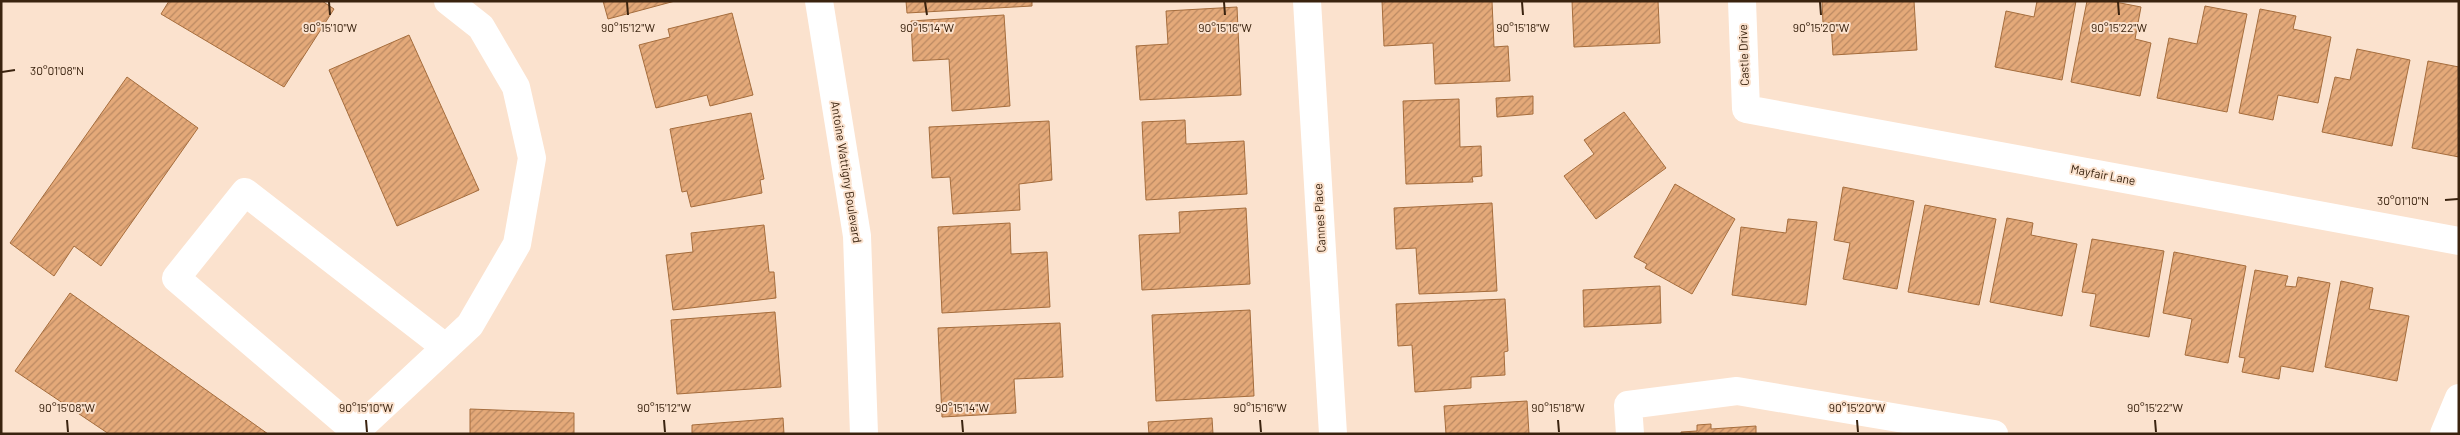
<svg xmlns="http://www.w3.org/2000/svg" width="2460" height="435" font-family="Barlow,sans-serif">
	<style>
		.building { fill: url(#building-hatch); stroke: #a56d3d }
		.lines { fill: none; stroke-linecap: round; stroke-linejoin: round }
		.minor { stroke: #fff; stroke-width: 28 }
		.ticks { fill: none; stroke: #3a230f; stroke-width: 2 }
		.labels { text-anchor: middle; stroke-width: 4; stroke-linejoin: round; paint-order: stroke }
		.street-label { font-size: 12px; fill: #3a230f; stroke: #fbe2ce }
		.ticks-label { font-size: 12px; text-anchor: middle; fill: #3a230f; stroke: #fbe2ce; stroke-width: 4; stroke-linejoin: round; paint-order: stroke }
	</style>
	<defs>
		<pattern id="building-hatch" width="6" height="6" patternUnits="userSpaceOnUse" patternTransform="scale(1.25)"><rect width="6" height="6" fill="#e4a979"/><path d="M-1 1l2-2M0 6l6-6M5 7l2-2" fill="none" stroke="#ba8962"/></pattern>
	</defs>
	<rect width="100%" height="100%" fill="#fbe2ce"/>
	<g class="building">
		<path d="M169,1H322L334,9L284,87L161,14Z"/>
		<path d="M603,1H675L608,19Z"/>
		<path d="M906,1H1032V6L907,13Z"/>
		<path d="M1382,1H1492L1494,47L1508,46L1510,81L1435,84L1433,43L1384,46Z"/>
		<path d="M1572,1H1658L1660,43L1574,47Z"/>
		<path d="M1822,1H1914L1917,50L1833,55L1831,23H1823Z"/>
		<path d="M2037,1H2076L2062,80L1995,67L2006,11L2034,17Z"/>
		<path d="M2087,1H2110L2141,7L2135,39L2151,43L2140,96L2071,82Z"/>
		<path d="M2205,6L2247,14L2227,112L2157,98L2169,38L2197,44Z"/>
		<path d="M1237,7L1241,95L1140,100L1136,46L1168,44L1166,11Z"/>
		<path d="M2260,9L2296,16L2293,29L2331,37L2318,103L2278,95L2273,120L2239,113Z"/>
		<path d="M732,13L753,95L710,106L707,95L656,108L639,45L670,37L668,29Z"/>
		<path d="M1004,15L1010,106L952,111L949,59L913,61L911,21Z"/>
		<path d="M409,35L479,190L397,226L329,70Z"/>
		<path d="M2357,49L2410,60L2392,146L2322,132L2335,77L2350,80Z"/>
		<path d="M2428,61L2459,67V157L2412,148Z"/>
		<path d="M127,77L198,128L101,266L74,246L54,276L10,243Z"/>
		<path d="M1533,96V114L1497,117L1496,98Z"/>
		<path d="M1459,99L1460,147L1481,146L1482,176L1472,177L1473,182L1406,184L1403,101Z"/>
		<path d="M1624,112L1666,168L1596,219L1564,176L1594,154L1584,140Z"/>
		<path d="M751,113L764,179L760,180L762,193L691,207L687,191L682,192L670,129Z"/>
		<path d="M1185,120L1186,144L1244,141L1247,194L1146,200L1142,122Z"/>
		<path d="M1049,121L1052,180L1019,184L1020,210L953,214L950,177L932,178L929,127Z"/>
		<path d="M1675,184L1735,219L1692,294L1645,268L1647,264L1634,257Z"/>
		<path d="M1843,187L1914,201L1897,289L1843,279L1850,243L1834,240Z"/>
		<path d="M1492,203L1497,291L1419,294L1416,248L1396,249L1394,208Z"/>
		<path d="M1925,205L1996,219L1979,305L1908,292Z"/>
		<path d="M1246,208L1250,284L1142,290L1139,235L1180,233L1179,212Z"/>
		<path d="M2007,218L2033,223L2031,235L2077,244L2062,316L1990,302Z"/>
		<path d="M1788,219L1817,222L1806,305L1732,295L1741,227L1786,233Z"/>
		<path d="M1010,223L1011,254L1047,252L1050,307L942,313L938,227Z"/>
		<path d="M764,225L769,272H774L776,298L673,310L666,255L693,252L691,233Z"/>
		<path d="M2092,239L2164,251L2149,337L2090,326L2096,294L2082,292Z"/>
		<path d="M2174,252L2246,266L2228,363L2185,355L2192,319L2163,313Z"/>
		<path d="M2255,270L2288,276L2285,286L2296,287L2298,277L2330,283L2313,372L2281,366L2279,379L2242,372L2245,358L2239,357Z"/>
		<path d="M2341,281L2373,288L2369,309L2409,316L2397,381L2325,367Z"/>
		<path d="M1660,286L1661,323L1584,327L1583,290Z"/>
		<path d="M70,293L268,434H109L15,371Z"/>
		<path d="M1505,299L1508,351L1504,352L1505,375L1471,377V388L1415,392L1412,345L1398,346L1396,304Z"/>
		<path d="M1250,310L1254,396L1156,401L1152,315Z"/>
		<path d="M775,312L781,387L677,394L671,320Z"/>
		<path d="M1060,323L1063,377L1014,379L1016,413L942,417L938,328Z"/>
		<path d="M1527,401L1529,434H1446L1444,406Z"/>
		<path d="M470,409L574,413V434H470Z"/>
		<path d="M783,418L784,434H692V425Z"/>
		<path d="M1212,418L1213,434H1149L1148,422Z"/>
		<path d="M1711,424V429L1756,426V434H1681V432L1697,431V425Z"/>
	</g>
	<g class="lines">
		<g class="minor">
			<path d="M819,1L857,236L864,434"/>
			<path d="M1307,1L1333,434"/>
			<path d="M1742,1L1746,109L2459,241"/>
			<path d="M355,431L176,278L245,192L445,347"/>
			<path d="M353,434L470,325L517,244L532,158L516,87L481,27L448,1"/>
			<path d="M1630,434L1628,405L1737,391L1994,434"/>
			<path d="M2444,434L2459,398"/>
		</g>
	</g>
	<path class="ticks" d="M329,2L330,15M627,2L628,15M925,2L927,15M1224,2L1225,15M1522,2L1523,15M1820,2L1821,15M2118,2L2119,15M2,72L15,70M2445,200L2458,199M67,420L68,432M366,420L367,432M664,420L665,432M962,420L963,432M1260,420L1261,432M1558,420L1559,432M1857,420L1858,432M2155,420L2156,432"/>
	<g class="labels">
		<g class="street-label">
			<text transform="translate(1744 55) rotate(-92)" y="4">Castle Drive</text>
			<text transform="translate(846 172) rotate(81)" y="4">Antoine Wattigny Boulevard</text>
			<text transform="translate(2103 175) rotate(11)" y="4">Mayfair Lane</text>
			<text transform="translate(1320 218) rotate(-93)" y="4">Cannes Place</text>
		</g>
	</g>
	<g class="ticks-label">
		<text x="330" y="32">90°15'10"W</text>
		<text x="628" y="32">90°15'12"W</text>
		<text x="927" y="32">90°15'14"W</text>
		<text x="1225" y="32">90°15'16"W</text>
		<text x="1523" y="32">90°15'18"W</text>
		<text x="1821" y="32">90°15'20"W</text>
		<text x="2119" y="32">90°15'22"W</text>
		<text x="57" y="75">30°01'08"N</text>
		<text x="2403" y="205">30°01'10"N</text>
		<text x="67" y="412">90°15'08"W</text>
		<text x="366" y="412">90°15'10"W</text>
		<text x="664" y="412">90°15'12"W</text>
		<text x="962" y="412">90°15'14"W</text>
		<text x="1260" y="412">90°15'16"W</text>
		<text x="1558" y="412">90°15'18"W</text>
		<text x="1857" y="412">90°15'20"W</text>
		<text x="2155" y="412">90°15'22"W</text>
	</g>
	<rect width="2460" height="435" fill="none" stroke="#3a230f" stroke-width="5"/>
</svg>
